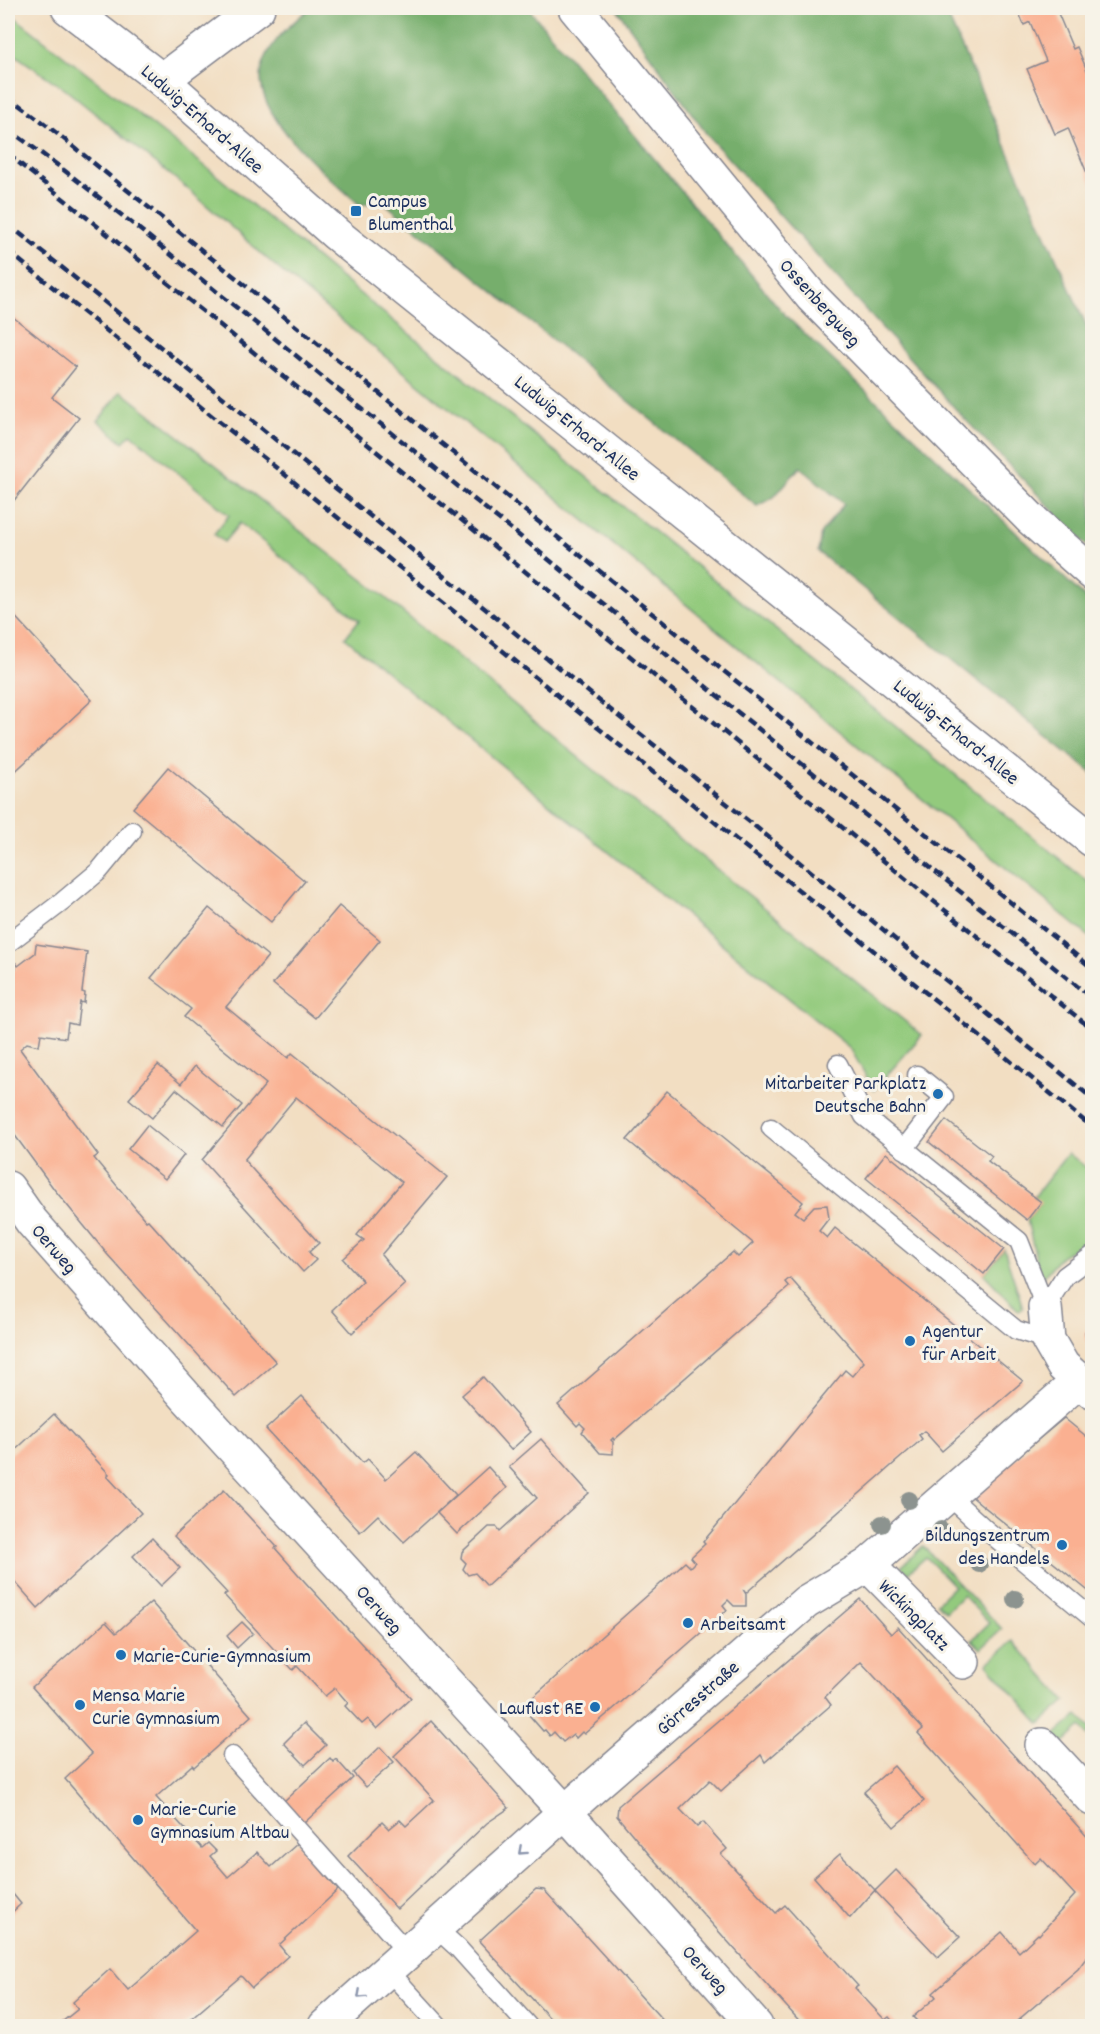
<svg xmlns="http://www.w3.org/2000/svg" width="1100" height="2034" font-family="Dekko,sans-serif">
	<style>
		.green { fill: #93ca7d; stroke: #577c6e; stroke-width: 1.5 }
		.forest { fill: #76ae6c; stroke: #486e65; stroke-width: 1.5 }
		.building { fill: #fab091 }
		.lines { fill: none; stroke-linecap: round; stroke-linejoin: round }
		.lane-casing { stroke: #868690; stroke-width: 21 }
		.street-casing { stroke: #868690; stroke-width: 36 }
		.secondary-casing { stroke: #868690; stroke-width: 36 }
		.lane { stroke: #fff; stroke-width: 18 }
		.street { stroke: #fff; stroke-width: 33 }
		.secondary { stroke: #fff; stroke-width: 33 }
		.rail { stroke: #1b2f5e; stroke-width: 4.5; stroke-dasharray: 9 4.5; stroke-linecap: butt }
		.tree { fill: #8c938f }
		.oneway { stroke: #8d97ae }
		.poi-dot { fill: #1f6fb2; stroke: #f7f3e8; stroke-width: 2 }
		.labels { text-anchor: middle; stroke-width: 6; stroke-linejoin: round; paint-order: stroke }
		.street-label { font-size: 20px; fill: #1b2f5e; stroke: #f7f3e8 }
		.poi-label { font-size: 20px; fill: #1b2f5e; stroke: #f7f3e8; text-anchor: start }
	</style>
	<rect width="100%" height="100%" fill="#f7f3e8"/>
	<filter id="ink" filterUnits="userSpaceOnUse"><feTurbulence type="fractalNoise" baseFrequency=".0167" numOctaves="2"/><feDisplacementMap in="SourceGraphic" scale="12" xChannelSelector="R" yChannelSelector="G"/><feConvolveMatrix kernelMatrix="1 2 1 2 8 2 1 2 1" color-interpolation-filters="sRGB"/></filter>
	<filter id="wash" filterUnits="userSpaceOnUse"><feTurbulence type="fractalNoise" baseFrequency=".008" numOctaves="4" result="noise"/><feDisplacementMap in="SourceGraphic" scale="24" xChannelSelector="R" yChannelSelector="G"/><feGaussianBlur stdDeviation="1.35" result="paint"/><feColorMatrix in="noise" values="0 0 0 0 0 0 0 0 0 0 0 0 0 0 0 0 0 1.4 0 .05"/><feComposite in="paint" operator="in"/></filter>
	<g filter="url(#wash)">
		<rect width="100%" height="100%" fill="#f2dec2"/>
		<g class="green">
			<path d="M8,12L210,170L370,302L1092,885V939L280,270L188,189L66,90L8,50Z"/>
			<path d="M121,391L381,594L567,748L922,1035L874,1090L850,1048L345,638L359,620L240,523L224,542L214,534L229,515L131,434L123,442L98,421Z"/>
			<path d="M1068,1153L1092,1172V1238L1061,1256L1041,1280L1027,1220L1040,1203L1034,1197Z"/>
			<path d="M1004,1249L1023,1308L1019,1311L984,1274Z"/>
			<path d="M923,1546L1002,1629L981,1649L972,1640L989,1623L963,1595L946,1612L937,1603L954,1586L926,1557L908,1573L901,1567Z"/>
			<path d="M1013,1641L1066,1701L1040,1724L987,1664Z"/>
			<path d="M1078,1715L1092,1730V1739L1081,1727L1063,1743L1055,1735Z"/>
		</g>
		<g class="forest">
			<path d="M310,8H528L786,316L1092,604V773L818,552L821,533L844,504L800,467L774,497L757,506L382,201L360,205C328,176 251,116 262,68C268,43 291,24 310,8Z"/>
			<path d="M616,8H944L1092,338V551L961,415L708,136Z"/>
		</g>
		<g id="blocks">
			<g class="building">
				<path d="M1017,8H1065L1057,11L1073,49L1077,47L1092,82V185L1068,128L1055,134L1027,69L1046,61L1030,22L1024,25Z"/>
				<path d="M8,313L76,367L52,397L79,418L8,508Z"/>
				<path d="M8,609L92,700L8,778Z"/>
				<path d="M168,767L305,881L271,922L133,808Z"/>
				<path d="M339,906L380,940L315,1018L273,984Z"/>
				<path d="M209,908L268,956L226,1007L288,1058L292,1053L447,1177L381,1255L405,1284L352,1333L332,1310L363,1281L343,1259L364,1240L357,1235L402,1182L296,1097L244,1160L319,1243L309,1252L316,1260L303,1272L202,1160L266,1084L184,1017L191,1009L151,978Z"/>
				<path d="M36,944L87,952L82,992L85,993L84,1003L80,1002L77,1025L68,1023L66,1038L41,1034L39,1046L27,1043L20,1049L98,1155L94,1158L146,1221L148,1220L276,1362L236,1397L107,1254L54,1189L8,1126V975L16,968L14,965L16,963L18,966L35,953Z"/>
				<path d="M158,1065L181,1084L195,1066L242,1105L223,1127L176,1089L152,1118L129,1099Z"/>
				<path d="M667,1091L803,1202L795,1212L803,1218L814,1206L827,1205L829,1218L819,1231L827,1238L835,1228L1023,1381L942,1451L924,1431L919,1435L922,1439L747,1592L744,1591L746,1594V1606H734L728,1600L723,1605L727,1610L639,1687L584,1734L582,1732L576,1738L573,1734L563,1742L554,1732L550,1736L545,1730L543,1731L522,1707L685,1562L690,1567L695,1562L691,1557L705,1544L703,1542L845,1370L852,1376L864,1362L790,1278L785,1282L789,1287L614,1440L613,1438L611,1440L613,1442V1454L600,1453L582,1432L585,1428L580,1423L577,1426L558,1405L733,1252L738,1257L753,1243L627,1140L650,1114L649,1113Z"/>
				<path d="M946,1120L992,1156L988,1161L1041,1202L1027,1220L929,1142Z"/>
				<path d="M147,1125L184,1155L165,1179L128,1149Z"/>
				<path d="M886,1153L1004,1249L984,1274L866,1178Z"/>
				<path d="M1092,1331V1355H1090L1085,1332Z"/>
				<path d="M483,1377L531,1432L511,1450L462,1395Z"/>
				<path d="M302,1396L363,1463L368,1459L386,1479L416,1452L456,1495L404,1542L378,1515L360,1532L266,1429Z"/>
				<path d="M54,1414L109,1474L107,1476L141,1513L38,1608L8,1574V1457Z"/>
				<path d="M1064,1418L1092,1441V1594L971,1496Z"/>
				<path d="M541,1439L589,1493L487,1586L475,1573L468,1575L463,1569L466,1563L461,1558L462,1552L489,1527H497L500,1531L537,1498L509,1467Z"/>
				<path d="M488,1467L507,1488L457,1534L437,1513Z"/>
				<path d="M224,1490L277,1547L275,1548L305,1582L411,1698L377,1729L368,1719L362,1724L345,1706L348,1703L335,1688L325,1696L297,1666L293,1670L224,1595L227,1593L174,1536Z"/>
				<path d="M152,1538L180,1568L161,1586L133,1556Z"/>
				<path d="M860,1599L891,1634L898,1627L1092,1842V1950L1078,1969L1011,2026H922L913,2017L936,1997L933,1993L1002,1932L1019,1952L1038,1934L1039,1935L1075,1895L1041,1858L1035,1864L918,1733L923,1729L861,1662L825,1697L831,1705L765,1762L761,1755L721,1791L710,1780L680,1809L697,1827L703,1822L727,1849L721,1854L776,1913L785,1905L858,1986L855,1988L885,2020L889,2017L897,2026H804L648,1853L617,1816L618,1806Z"/>
				<path d="M151,1602L251,1716L194,1767L192,1765L156,1797L202,1848L208,1843L216,1851L210,1856L228,1877L257,1852L271,1867L298,1843L338,1890L279,1945L288,1956L252,1988L241,1976L183,2026H57L78,2009L73,2002L110,1969L128,1990L196,1931L65,1779L92,1754L32,1687L106,1622L116,1633Z"/>
				<path d="M242,1622L253,1633L237,1648L227,1636Z"/>
				<path d="M431,1721L509,1808L487,1823L397,1909L348,1856L382,1822L389,1829L400,1820L406,1826L434,1800L394,1756Z"/>
				<path d="M304,1723L326,1745L305,1765L284,1743Z"/>
				<path d="M380,1747L394,1762L366,1787L353,1773Z"/>
				<path d="M330,1758L333,1762L336,1759L353,1778L303,1824L283,1802Z"/>
				<path d="M894,1766L924,1801L894,1827L864,1792Z"/>
				<path d="M840,1854L875,1890L850,1918L814,1877Z"/>
				<path d="M896,1870L960,1937L938,1957L875,1891Z"/>
				<path d="M8,1888L21,1904L8,1916Z"/>
				<path d="M536,1889L544,1890L668,2026H557L479,1941Z"/>
			</g>
		</g>
	</g>
	<g filter="url(#ink)">
		<use href="#blocks" fill-opacity="0" stroke="#868690" stroke-width="1.5"/>
		<g class="lines">
			<g class="lane-casing">
				<g id="lane">
					<path d="M8,943L62,902L99,871L132,831"/>
					<path d="M838,1064L864,1116L1019,1241L1045,1307"/>
					<path d="M771,1128L1016,1330L1048,1340"/>
					<path d="M904,1149L944,1097L917,1075"/>
					<path d="M1045,1307L1065,1276L1092,1256"/>
					<path d="M949,1496L985,1529L1092,1618"/>
					<path d="M232,1756L408,1953"/>
					<path d="M436,1928L458,1948L528,2026"/>
					<path d="M388,1970L439,2026"/>
				</g>
			</g>
			<g class="street-casing">
				<g id="street">
					<path d="M575,8L812,297L1031,519L1092,573"/>
					<path d="M162,80L258,8"/>
					<path d="M1045,1307L1048,1340L1063,1366L1092,1392"/>
					<path d="M868,1565L963,1662"/>
					<path d="M1042,1745L1092,1799"/>
					<path d="M325,2026L583,1796L806,1602L868,1565L1079,1381"/>
				</g>
			</g>
			<g class="secondary-casing">
				<g id="secondary">
					<path d="M68,8L162,80L336,234L1092,840"/>
					<path d="M8,1188L32,1222L188,1399L565,1812L756,2026"/>
				</g>
			</g>
			<use href="#lane" class="lane"/>
			<use href="#street" class="street"/>
			<use href="#secondary" class="secondary"/>
			<g class="rail">
				<path d="M8,96L44,123L1092,968"/>
				<path d="M8,129L60,167L133,224L1092,998"/>
				<path d="M8,154L1092,1029"/>
				<path d="M8,224L1092,1098"/>
				<path d="M8,251L1092,1127"/>
			</g>
		</g>
		<g class="tree">
			<circle cx="909" cy="1500" r="9"/>
			<circle cx="882" cy="1524" r="9"/>
			<circle cx="941" cy="1530" r="9"/>
			<circle cx="979" cy="1564" r="9"/>
			<circle cx="1015" cy="1599" r="9"/>
		</g>
		<defs><path id="oneway-chevron" d="M-2-3.5L2.5 0L-2 3.5" fill="none" stroke-width="1.6" stroke-linecap="round" stroke-linejoin="round" transform="scale(1.5)"/></defs>
		<g class="oneway">
			<use href="#oneway-chevron" transform="translate(522 1851) rotate(138)"/>
			<use href="#oneway-chevron" transform="translate(361 1995) rotate(138)"/>
		</g>
	</g>
	<g class="poi-dot">
		<rect x="350" y="205" width="12" height="12" rx="3"/>
		<circle cx="938" cy="1094" r="6"/>
		<circle cx="910" cy="1341" r="6"/>
		<circle cx="1062" cy="1545" r="6"/>
		<circle cx="688" cy="1623" r="6"/>
		<circle cx="121" cy="1655" r="6"/>
		<circle cx="80" cy="1705" r="6"/>
		<circle cx="595" cy="1707" r="6"/>
		<circle cx="138" cy="1820" r="6"/>
	</g>
	<g class="labels">
		<g class="street-label">
			<text transform="translate(203 118) rotate(41)" y="7">Ludwig-Erhard-Allee</text>
			<text transform="translate(821 302) rotate(48)" y="7">Ossenbergweg</text>
			<text transform="translate(578 427) rotate(39)" y="7">Ludwig-Erhard-Allee</text>
			<text transform="translate(957 731) rotate(39)" y="7">Ludwig-Erhard-Allee</text>
			<text transform="translate(55 1248) rotate(49)" y="7">Oerweg</text>
			<text transform="translate(380 1609) rotate(48)" y="7">Oerweg</text>
			<text transform="translate(915 1614) rotate(45)" y="7">Wickingplatz</text>
			<text transform="translate(697 1697) rotate(-41)" y="7">Görresstraße</text>
			<text transform="translate(706 1969) rotate(48)" y="7">Oerweg</text>
		</g>
		<g class="poi-label">
			<text x="368" y="207">Campus<tspan x="368" dy="23">Blumenthal</tspan></text>
			<text x="926" y="1089" text-anchor="end">Mitarbeiter Parkplatz<tspan x="926" dy="23">Deutsche Bahn</tspan></text>
			<text x="922" y="1337">Agentur<tspan x="922" dy="23">für Arbeit</tspan></text>
			<text x="1050" y="1541" text-anchor="end">Bildungszentrum<tspan x="1050" dy="23">des Handels</tspan></text>
			<text x="700" y="1630">Arbeitsamt</text>
			<text x="133" y="1662">Marie-Curie-Gymnasium</text>
			<text x="92" y="1701">Mensa Marie<tspan x="92" dy="23">Curie Gymnasium</tspan></text>
			<text x="583" y="1714" text-anchor="end">Lauflust RE</text>
			<text x="150" y="1815">Marie-Curie<tspan x="150" dy="23">Gymnasium Altbau</tspan></text>
		</g>
	</g>
	<rect width="1100" height="2034" fill="none" stroke="#f7f3e8" stroke-width="30"/>
</svg>
